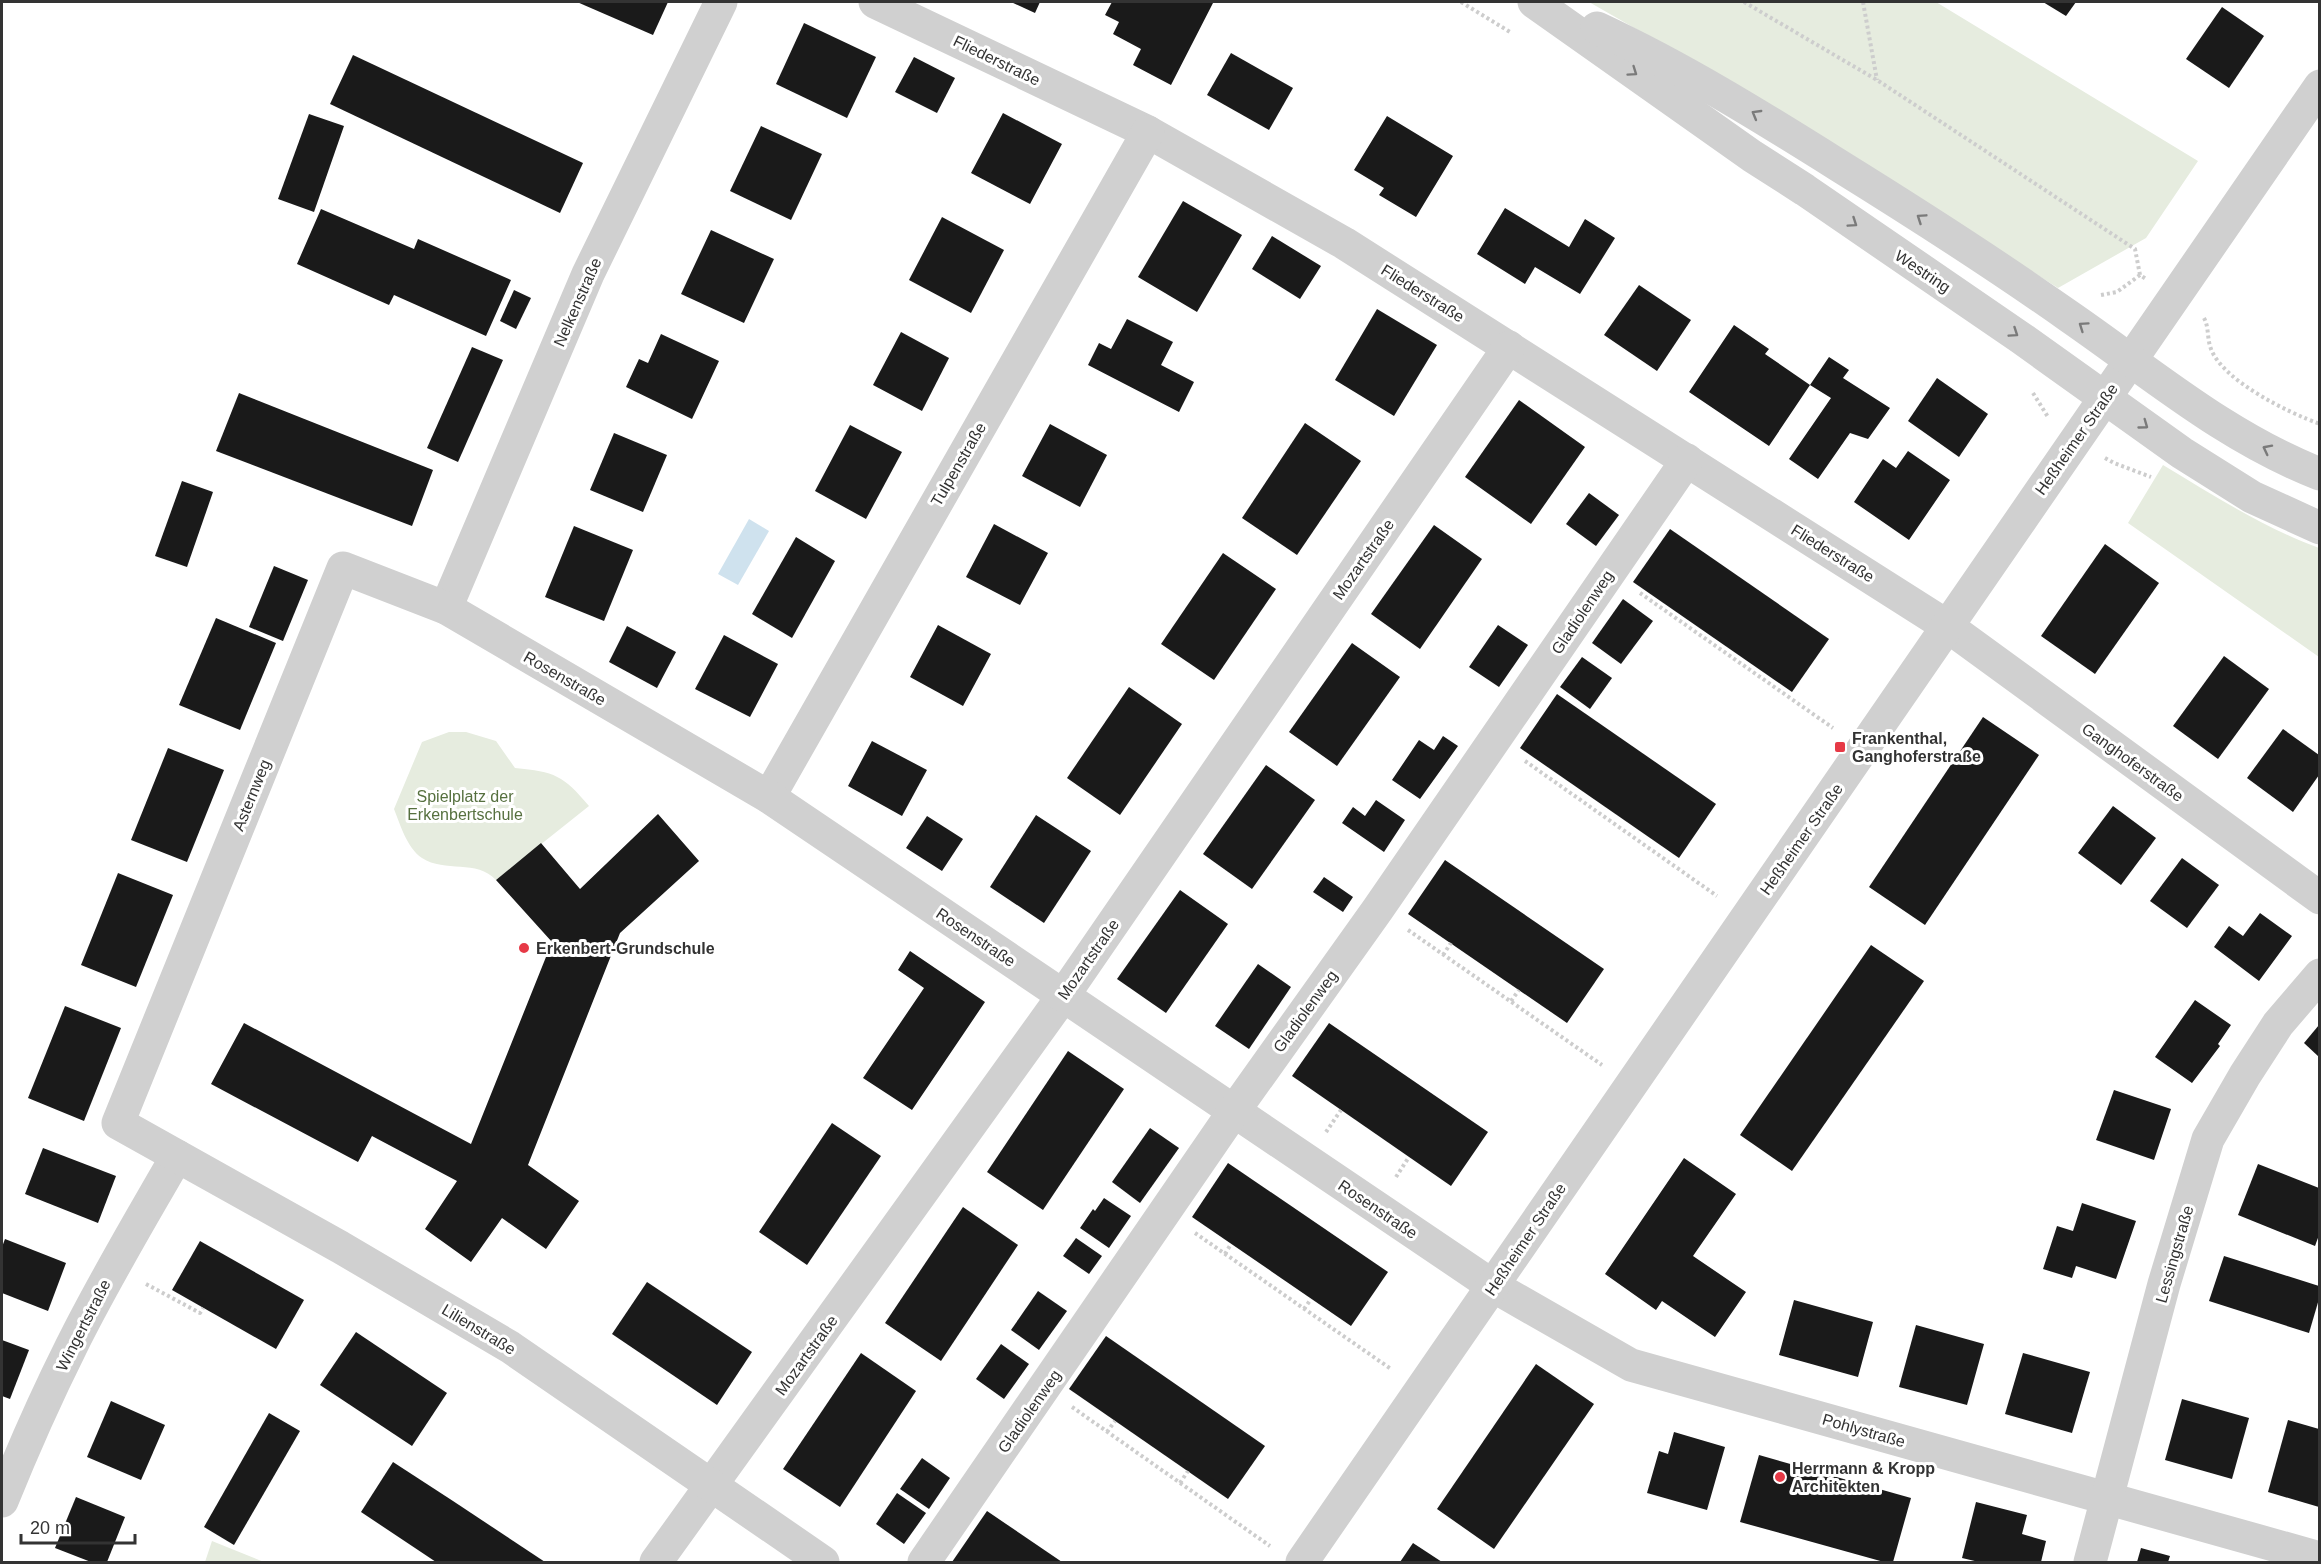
<svg xmlns="http://www.w3.org/2000/svg" width="2321" height="1564" font-family="Helvetica,sans-serif">
	<style>
		.green { fill: #e6ecdf }
		.water { fill: #cfe2ee }
		.building { fill: #1a1a1a }
		.lines { fill: none; stroke-linecap: round; stroke-linejoin: round }
		.path { stroke: #cdcdcd; stroke-width: 4; stroke-dasharray: 3 3; stroke-linecap: butt }
		.minor { stroke: #d0d0d0; stroke-width: 33 }
		.tertiary { stroke: #d0d0d0; stroke-width: 33 }
		.oneway { stroke: #7a7a7a }
		.poi-dot { fill: #e63946; stroke: #fff; stroke-width: 2 }
		.labels { text-anchor: middle; stroke-width: 6; stroke-linejoin: round; paint-order: stroke }
		.street-label { font-size: 16px; fill: #333; stroke: #fff }
		.poi-label { font-size: 16px; font-weight: bold; fill: #333; stroke: #fff; text-anchor: start }
		.park-label { font-size: 16px; fill: #56703f; stroke: #fff }
	</style>
	<rect width="100%" height="100%" fill="#fff"/>
	<g class="green">
		<path d="M1589,2H1936L2198,161L2146,238L2058,288L1785,114Z"/>
		<path d="M2163,465C2213,495 2264,528 2319,548V657L2128,523Z"/>
		<path d="M449,732H466L496,741L515,768C555,772 563,775 589,806L496,880C477,859 445,873 422,858C407,848 400,824 394,809L422,742Z"/>
		<path d="M212,1541L264,1562H205Z"/>
	</g>
	<path class="water" d="M749,519L769,531L738,585L718,574Z"/>
	<g class="building">
		<path d="M577,2H668L653,35Z"/>
		<path d="M1011,2H1040L1035,13Z"/>
		<path d="M1112,2H1209L1213,3L1171,85L1133,65L1141,49L1113,34L1119,22L1105,15Z"/>
		<path d="M2043,2H2076L2066,16Z"/>
		<path d="M2222,7L2264,36L2229,88L2186,59Z"/>
		<path d="M804,23L876,57L847,118L776,84Z"/>
		<path d="M1231,53L1293,88L1269,130L1207,95Z"/>
		<path d="M353,55L583,163L560,213L330,104Z"/>
		<path d="M914,57L955,78L937,113L895,92Z"/>
		<path d="M1003,113L1062,144L1030,204L971,173Z"/>
		<path d="M309,114L344,126L314,212L278,199Z"/>
		<path d="M1387,116L1453,156L1416,217L1379,195L1384,188L1354,170Z"/>
		<path d="M761,126L822,154L791,220L730,191Z"/>
		<path d="M1183,201L1242,235L1197,312L1138,277Z"/>
		<path d="M1505,208L1569,247L1585,219L1615,238L1580,294L1535,267L1525,284L1477,254Z"/>
		<path d="M321,209L414,249L418,239L511,280L486,336L394,295L389,305L297,264Z"/>
		<path d="M942,217L1004,250L971,313L909,280Z"/>
		<path d="M711,230L774,259L744,323L681,294Z"/>
		<path d="M1272,236L1321,266L1300,299L1252,269Z"/>
		<path d="M1639,285L1691,320L1657,371L1604,335Z"/>
		<path d="M514,290L531,298L516,329L500,321Z"/>
		<path d="M1377,309L1437,345L1394,416L1335,380Z"/>
		<path d="M1127,319L1173,342L1161,365L1194,382L1179,412L1088,365L1099,343L1111,349Z"/>
		<path d="M1734,325L1769,349L1765,354L1810,385L1769,446L1689,392Z"/>
		<path d="M901,332L949,358L922,411L873,385Z"/>
		<path d="M661,334L719,361L692,419L626,387L639,359L648,363Z"/>
		<path d="M472,347L503,360L458,462L427,448Z"/>
		<path d="M1829,357L1849,370L1843,378L1890,408L1868,439L1850,433L1818,479L1789,459L1831,398L1810,385Z"/>
		<path d="M1937,378L1988,414L1959,457L1908,421Z"/>
		<path d="M239,393L433,470L412,526L216,451Z"/>
		<path d="M1519,400L1585,447L1531,524L1465,477Z"/>
		<path d="M1305,423L1361,461L1297,555L1242,518Z"/>
		<path d="M1050,424L1107,455L1080,507L1022,476Z"/>
		<path d="M850,425L902,452L866,519L815,491Z"/>
		<path d="M614,433L667,455L643,512L590,490Z"/>
		<path d="M1908,451L1950,480L1909,540L1854,502L1883,459L1896,468Z"/>
		<path d="M182,481L213,492L187,567L155,556Z"/>
		<path d="M1589,493L1619,515L1596,546L1566,524Z"/>
		<path d="M994,524L1048,553L1020,605L966,577Z"/>
		<path d="M1434,525L1482,559L1420,649L1371,614Z"/>
		<path d="M574,526L633,550L604,621L545,597Z"/>
		<path d="M1670,529L1829,639L1792,692L1633,582Z"/>
		<path d="M796,537L835,561L792,638L752,614Z"/>
		<path d="M2105,544L2159,583L2095,674L2041,636Z"/>
		<path d="M1223,553L1276,589L1214,680L1161,644Z"/>
		<path d="M274,566L308,580L283,641L249,627Z"/>
		<path d="M1623,599L1653,621L1621,664L1592,643Z"/>
		<path d="M216,618L276,643L240,730L179,705Z"/>
		<path d="M938,625L991,654L963,706L910,677Z"/>
		<path d="M1498,625L1528,645L1499,687L1469,667Z"/>
		<path d="M627,626L676,652L657,688L609,662Z"/>
		<path d="M724,635L778,664L750,717L695,689Z"/>
		<path d="M1352,643L1400,677L1337,766L1289,732Z"/>
		<path d="M2224,656L2269,689L2218,759L2173,726Z"/>
		<path d="M1582,657L1612,678L1590,709L1560,687Z"/>
		<path d="M1129,687L1182,724L1120,815L1067,778Z"/>
		<path d="M1557,694L1716,804L1679,858L1520,748Z"/>
		<path d="M1983,717L2039,755L1925,925L1869,887Z"/>
		<path d="M2283,729L2319,755V775L2293,812L2247,778Z"/>
		<path d="M1443,736L1458,746L1420,799L1392,780L1419,740L1434,750Z"/>
		<path d="M872,741L927,770L902,816L848,786Z"/>
		<path d="M168,748L224,770L187,862L131,840Z"/>
		<path d="M1266,765L1315,800L1252,889L1203,854Z"/>
		<path d="M1376,800L1405,820L1384,852L1342,823L1353,807L1365,816Z"/>
		<path d="M2113,806L2156,838L2121,885L2078,853Z"/>
		<path d="M658,814L699,861L620,933L528,1165L579,1201L546,1249L502,1218L471,1262L425,1229L457,1181L372,1136L358,1162L211,1084L244,1023L471,1144L552,942L496,880L541,843L580,889Z"/>
		<path d="M1036,815L1091,851L1044,923L990,887Z"/>
		<path d="M927,816L963,839L942,871L906,848Z"/>
		<path d="M2182,858L2219,885L2187,928L2150,901Z"/>
		<path d="M1445,860L1604,969L1567,1023L1408,914Z"/>
		<path d="M118,873L173,895L136,987L81,965Z"/>
		<path d="M1324,877L1353,897L1343,912L1313,892Z"/>
		<path d="M1180,890L1228,924L1166,1013L1117,979Z"/>
		<path d="M2260,913L2292,936L2259,981L2214,947L2229,926L2243,936Z"/>
		<path d="M1871,945L1924,981L1792,1171L1740,1135Z"/>
		<path d="M910,951L985,1002L912,1110L863,1078L924,988L898,970Z"/>
		<path d="M1258,964L1291,987L1249,1049L1215,1026Z"/>
		<path d="M2195,1000L2231,1025L2218,1044L2220,1046L2192,1083L2155,1057Z"/>
		<path d="M65,1006L121,1028L84,1121L28,1098Z"/>
		<path d="M1329,1023L1488,1132L1451,1186L1292,1076Z"/>
		<path d="M2319,1025V1057L2304,1043Z"/>
		<path d="M1068,1051L1124,1089L1043,1210L987,1172Z"/>
		<path d="M2114,1090L2171,1109L2154,1160L2096,1140Z"/>
		<path d="M832,1123L881,1156L807,1265L759,1232Z"/>
		<path d="M1150,1128L1179,1148L1140,1203L1112,1182Z"/>
		<path d="M43,1148L116,1176L98,1223L25,1194Z"/>
		<path d="M1684,1158L1736,1194L1693,1256L1746,1292L1715,1337L1662,1301L1656,1310L1605,1274Z"/>
		<path d="M1228,1163L1388,1272L1351,1326L1192,1217Z"/>
		<path d="M2258,1164L2319,1188V1235L2315,1246L2238,1215Z"/>
		<path d="M1104,1198L1131,1216L1109,1248L1080,1228L1093,1209L1095,1211Z"/>
		<path d="M2082,1203L2136,1221L2116,1279L2076,1266L2072,1278L2043,1269L2057,1226L2073,1231Z"/>
		<path d="M963,1207L1018,1245L941,1361L885,1323Z"/>
		<path d="M1076,1238L1102,1256L1089,1274L1063,1256Z"/>
		<path d="M5,1239L66,1263L48,1311L2,1293V1247Z"/>
		<path d="M200,1241L304,1300L276,1349L172,1290Z"/>
		<path d="M2224,1256L2319,1286V1299L2309,1333L2209,1301Z"/>
		<path d="M647,1282L752,1352L717,1405L612,1334Z"/>
		<path d="M1038,1291L1067,1311L1039,1350L1011,1330Z"/>
		<path d="M1794,1300L1873,1322L1858,1377L1779,1355Z"/>
		<path d="M1916,1325L1984,1344L1967,1405L1899,1387Z"/>
		<path d="M356,1332L447,1393L412,1446L320,1385Z"/>
		<path d="M1106,1336L1265,1446L1228,1499L1069,1389Z"/>
		<path d="M2,1340L29,1350L10,1399L2,1396Z"/>
		<path d="M1001,1344L1029,1364L1004,1399L976,1379Z"/>
		<path d="M861,1353L916,1391L840,1507L783,1469Z"/>
		<path d="M2023,1353L2090,1372L2072,1433L2005,1414Z"/>
		<path d="M1536,1364L1594,1404L1494,1549L1437,1509Z"/>
		<path d="M2182,1399L2249,1418L2232,1479L2165,1460Z"/>
		<path d="M111,1401L165,1425L141,1480L87,1457Z"/>
		<path d="M269,1413L300,1431L234,1545L204,1527Z"/>
		<path d="M2288,1420L2319,1429V1507L2268,1492Z"/>
		<path d="M1674,1432L1725,1447L1707,1510L1647,1493L1659,1451L1668,1454Z"/>
		<path d="M1759,1455L1911,1498L1893,1562H1884L1740,1522Z"/>
		<path d="M922,1458L950,1478L929,1509L900,1489Z"/>
		<path d="M393,1462L453,1501L545,1562H436L361,1512Z"/>
		<path d="M897,1493L926,1513L904,1544L876,1524Z"/>
		<path d="M76,1497L125,1517L107,1562H91L55,1548Z"/>
		<path d="M1976,1502L2027,1515L2022,1534L2046,1541L2041,1562H1979L1962,1558Z"/>
		<path d="M987,1511L1062,1562H952Z"/>
		<path d="M1413,1543L1442,1562H1400Z"/>
		<path d="M2141,1548L2170,1556L2168,1562H2137Z"/>
	</g>
	<g class="lines">
		<g class="path">
			<path d="M1461,2L1510,32"/>
			<path d="M1744,2L1877,80L2135,249L2140,275L2146,279"/>
			<path d="M1863,2L1877,80"/>
			<path d="M2101,295L2117,292L2140,275"/>
			<path d="M2204,318C2209,327 2207,339 2211,349C2223,381 2289,413 2320,424"/>
			<path d="M2033,393L2048,417"/>
			<path d="M2105,458L2114,463L2151,477"/>
			<path d="M1640,593L1833,728"/>
			<path d="M1525,761L1717,896"/>
			<path d="M1408,930L1602,1065"/>
			<path d="M1443,955L1451,943"/>
			<path d="M1511,1001L1519,990"/>
			<path d="M1326,1132L1341,1110"/>
			<path d="M1396,1177L1409,1157"/>
			<path d="M1195,1233L1391,1369"/>
			<path d="M1225,1254L1231,1244"/>
			<path d="M146,1284L200,1313L203,1308"/>
			<path d="M1304,1309L1311,1299"/>
			<path d="M1072,1407L1270,1546"/>
			<path d="M1107,1432L1115,1421"/>
			<path d="M1180,1483L1188,1471"/>
		</g>
		<g class="minor">
			<path d="M875,2L1148,132L1344,243L1947,626L2320,898"/>
			<path d="M446,608L588,274L721,2"/>
			<path d="M769,797L1148,132"/>
			<path d="M2,1501C23,1449 46,1397 71,1347C103,1282 141,1219 177,1156"/>
			<path d="M656,1562L1063,996L1509,347"/>
			<path d="M823,1562L510,1347L340,1247L118,1123L343,568L446,608L769,797L1493,1286L1631,1365L2320,1558"/>
			<path d="M924,1562L1234,1111L1378,909L1687,460"/>
			<path d="M1302,1562L2320,86"/>
			<path d="M2090,1562L2164,1284L2208,1139L2245,1075L2278,1024L2320,975"/>
		</g>
		<g class="tertiary">
			<path d="M1534,2L1752,156L1805,190L2021,338L2182,453L2252,497L2320,528"/>
			<path d="M1597,28C1681,67 1760,116 1838,165C1917,214 1995,264 2070,317C2151,373 2227,438 2320,474"/>
		</g>
	</g>
	<defs><path id="oneway-chevron" d="M-2-3.5L2.5 0L-2 3.5" fill="none" stroke-width="1.6" stroke-linecap="round" stroke-linejoin="round" transform="scale(1.5)"/></defs>
	<g class="oneway">
		<use href="#oneway-chevron" transform="translate(1633 72) rotate(35)"/>
		<use href="#oneway-chevron" transform="translate(1756 114) rotate(-150)"/>
		<use href="#oneway-chevron" transform="translate(1921 218) rotate(-146)"/>
		<use href="#oneway-chevron" transform="translate(1853 223) rotate(34)"/>
		<use href="#oneway-chevron" transform="translate(2083 326) rotate(-145)"/>
		<use href="#oneway-chevron" transform="translate(2014 333) rotate(34)"/>
		<use href="#oneway-chevron" transform="translate(2144 425) rotate(36)"/>
		<use href="#oneway-chevron" transform="translate(2267 449) rotate(-153)"/>
	</g>
	<g class="poi-dot">
		<rect x="1834" y="741" width="12" height="12" rx="3"/>
		<circle cx="524" cy="948" r="6"/>
		<circle cx="1780" cy="1477" r="6"/>
	</g>
	<g class="labels">
		<g class="street-label">
			<text transform="translate(997 60) rotate(26)" y="6">Fliederstraße</text>
			<text transform="translate(1923 271) rotate(34)" y="6">Westring</text>
			<text transform="translate(1423 293) rotate(32)" y="6">Fliederstraße</text>
			<text transform="translate(577 302) rotate(-66)" y="6">Nelkenstraße</text>
			<text transform="translate(2076 439) rotate(-55)" y="6">Heßheimer Straße</text>
			<text transform="translate(958 464) rotate(-60)" y="6">Tulpenstraße</text>
			<text transform="translate(1833 553) rotate(32)" y="6">Fliederstraße</text>
			<text transform="translate(1363 559) rotate(-55)" y="6">Mozartstraße</text>
			<text transform="translate(1582 612) rotate(-56)" y="6">Gladiolenweg</text>
			<text transform="translate(565 678) rotate(30)" y="6">Rosenstraße</text>
			<text transform="translate(2133 762) rotate(36)" y="6">Ganghoferstraße</text>
			<text transform="translate(251 795) rotate(-68)" y="6">Asternweg</text>
			<text transform="translate(1801 839) rotate(-55)" y="6">Heßheimer Straße</text>
			<text transform="translate(976 937) rotate(34)" y="6">Rosenstraße</text>
			<text transform="translate(1088 959) rotate(-55)" y="6">Mozartstraße</text>
			<text transform="translate(1305 1011) rotate(-54)" y="6">Gladiolenweg</text>
			<text transform="translate(1378 1209) rotate(34)" y="6">Rosenstraße</text>
			<text transform="translate(1525 1239) rotate(-56)" y="6">Heßheimer Straße</text>
			<text transform="translate(2174 1254) rotate(-74)" y="6">Lessingstraße</text>
			<text transform="translate(83 1325) rotate(-63)" y="6">Wingertstraße</text>
			<text transform="translate(479 1329) rotate(31)" y="6">Lilienstraße</text>
			<text transform="translate(806 1355) rotate(-54)" y="6">Mozartstraße</text>
			<text transform="translate(1029 1411) rotate(-55)" y="6">Gladiolenweg</text>
			<text transform="translate(1864 1430) rotate(16)" y="6">Pohlystraße</text>
		</g>
		<g class="poi-label">
			<text x="1852" y="744">Frankenthal,<tspan x="1852" dy="18">Ganghoferstraße</tspan></text>
			<text x="536" y="954">Erkenbert-Grundschule</text>
			<text x="1792" y="1474">Herrmann &amp; Kropp<tspan x="1792" dy="18">Architekten</tspan></text>
		</g>
		<g class="park-label">
			<text x="465" y="802">Spielplatz der<tspan x="465" dy="18">Erkenbertschule</tspan></text>
		</g>
	</g>
	<rect width="2321" height="1564" fill="none" stroke="#333333" stroke-width="6"/>
	<path d="M21 1534v9h114v-9" fill="none" stroke="#333333" stroke-width="3"/>
	<text x="30" y="1534" font-size="18" fill="#333333" stroke="#ffffff" stroke-width="4.5" paint-order="stroke">20 m</text>
</svg>
